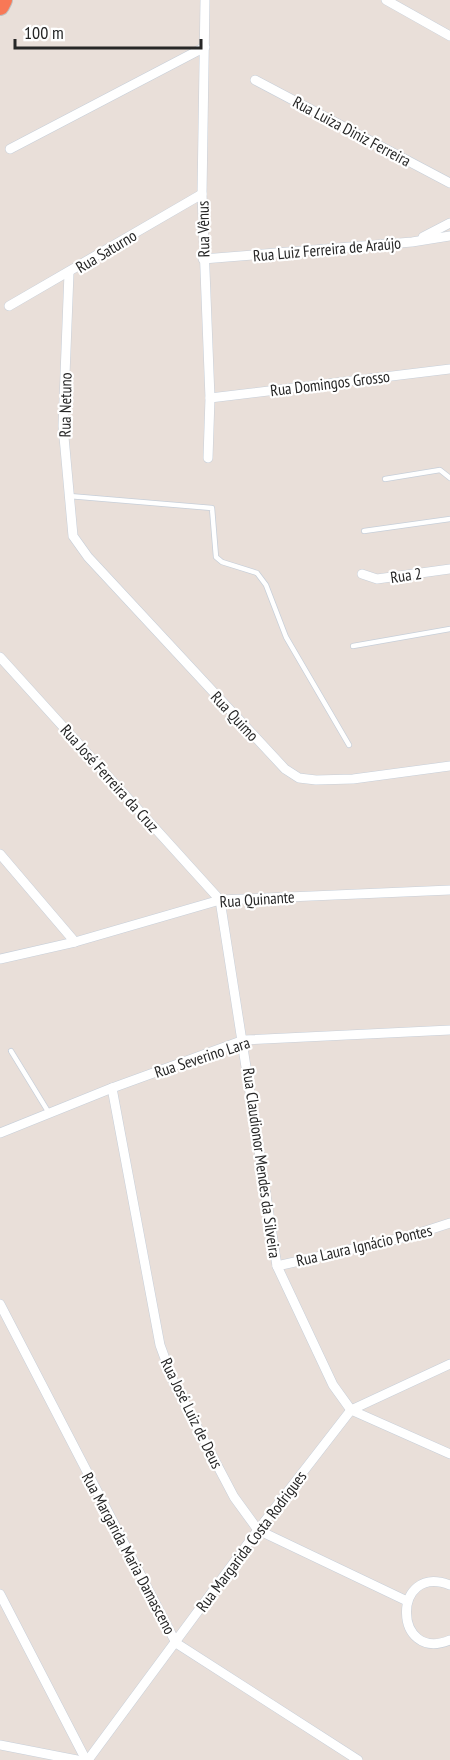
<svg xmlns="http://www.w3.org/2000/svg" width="450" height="1760" font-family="'PT Sans Narrow',sans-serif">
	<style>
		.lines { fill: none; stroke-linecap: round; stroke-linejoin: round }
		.lane-casing { stroke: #c7cfd9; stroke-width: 6 }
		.street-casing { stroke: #c7cfd9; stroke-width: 10 }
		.highway-casing { stroke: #bebebe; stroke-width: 20 }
		.lane { stroke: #fff; stroke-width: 4.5 }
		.street { stroke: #fff; stroke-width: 9 }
		.highway { stroke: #f87856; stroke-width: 18 }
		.labels { text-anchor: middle; stroke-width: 4.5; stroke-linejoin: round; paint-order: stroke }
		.street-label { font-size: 16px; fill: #272727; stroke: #fff }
	</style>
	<rect width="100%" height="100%" fill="#e9dfd9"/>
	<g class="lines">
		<g class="lane-casing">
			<g id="lane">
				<path d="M385,479L440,470L450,478"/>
				<path d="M69,496L212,508L216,557L222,562L257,573L266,585L286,637L349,745"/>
				<path d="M364,531L450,519"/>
				<path d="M353,646L450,629"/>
				<path d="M11,1051L49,1113"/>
			</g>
		</g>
		<g class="street-casing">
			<g id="street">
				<path d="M205,0L202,194L210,398L208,458"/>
				<path d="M386,0L450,36"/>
				<path d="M255,80L450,183"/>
				<path d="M10,149L205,47"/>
				<path d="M423,237L450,223"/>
				<path d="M203,259L412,242L450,236"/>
				<path d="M69,273L63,426L73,536L88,557L285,769L299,778L316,780L353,779L450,766"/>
				<path d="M9,306L202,194"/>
				<path d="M210,398L450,369"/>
				<path d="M362,574L377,579L450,569"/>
				<path d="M0,657L220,900L277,1266L333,1385L351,1410L450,1454"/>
				<path d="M0,854L75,942"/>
				<path d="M0,959L75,942L220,900L450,890"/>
				<path d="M112,1088L160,1345L174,1383L234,1497L258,1530L407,1601"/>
				<path d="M0,1133L112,1088L244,1040L450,1030"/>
				<path d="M277,1266L410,1236L450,1223"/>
				<path d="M0,1304L176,1643L358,1760"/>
				<path d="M450,1585C391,1562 393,1664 450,1640"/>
				<path d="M0,1594L86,1760"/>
				<path d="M0,1745L77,1760"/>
				<path d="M88,1760L258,1530L351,1410L450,1364"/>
			</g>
		</g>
		<g class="highway-casing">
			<path id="highway" d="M0,6L3,0"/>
		</g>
		<use href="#lane" class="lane"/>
		<use href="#street" class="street"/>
		<use href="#highway" class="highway"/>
	</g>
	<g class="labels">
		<g class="street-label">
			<text transform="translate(352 131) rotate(28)" y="6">Rua Luiza Diniz Ferreira</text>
			<text transform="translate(203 229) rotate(-91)" y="6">Rua Vênus</text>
			<text transform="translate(327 249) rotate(-5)" y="6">Rua Luiz Ferreira de Araújo</text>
			<text transform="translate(106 251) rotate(-31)" y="6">Rua Saturno</text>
			<text transform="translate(330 383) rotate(-7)" y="6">Rua Domingos Grosso</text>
			<text transform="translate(65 405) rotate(-89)" y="6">Rua Netuno</text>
			<text transform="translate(406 575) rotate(-8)" y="6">Rua 2</text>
			<text transform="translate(235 716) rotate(47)" y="6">Rua Quimo</text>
			<text transform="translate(110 778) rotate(48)" y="6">Rua José Ferreira da Cruz</text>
			<text transform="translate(257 899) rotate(-4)" y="6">Rua Quinante</text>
			<text transform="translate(202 1057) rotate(-18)" y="6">Rua Severino Lara</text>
			<text transform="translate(262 1163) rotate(82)" y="6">Rua Claudionor Mendes da Silveira</text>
			<text transform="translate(364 1245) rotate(-13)" y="6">Rua Laura Ignácio Pontes</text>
			<text transform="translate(192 1413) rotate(64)" y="6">Rua José Luiz de Deus</text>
			<text transform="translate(251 1541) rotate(-53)" y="6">Rua Margarida Costa Rodrigues</text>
			<text transform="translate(129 1553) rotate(62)" y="6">Rua Margarida Maria Damasceno</text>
		</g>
	</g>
	<path d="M15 39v9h186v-9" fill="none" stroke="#272727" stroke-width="3"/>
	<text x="24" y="39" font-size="18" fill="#272727" stroke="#ffffff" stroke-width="4.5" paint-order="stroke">100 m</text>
</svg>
